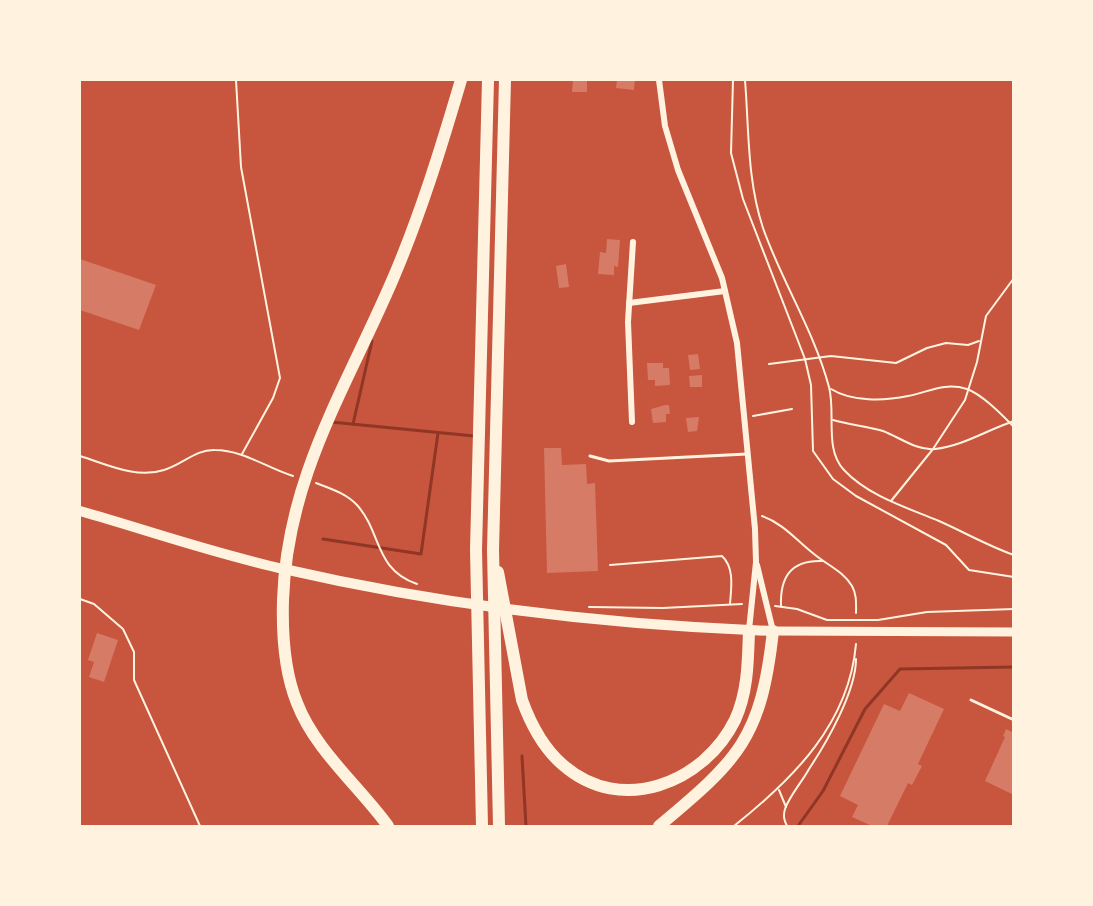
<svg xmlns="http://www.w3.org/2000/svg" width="1093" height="906" font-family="'DM Sans',sans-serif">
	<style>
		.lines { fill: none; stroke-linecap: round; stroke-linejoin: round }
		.stream { stroke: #8f3625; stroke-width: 3 }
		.building { fill: #d67c66 }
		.path { stroke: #fff3e0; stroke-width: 2 }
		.service { stroke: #fff3e0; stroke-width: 3 }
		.minor { stroke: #fff3e0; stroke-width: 6 }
		.secondary { stroke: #fff3e0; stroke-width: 9 }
		.primary { stroke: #fff3e0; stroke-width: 10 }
		.motorway { stroke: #fff3e0; stroke-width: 12 }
	</style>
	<rect width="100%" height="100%" fill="#c8553d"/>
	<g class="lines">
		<g class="stream">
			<path d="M331,422L474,436"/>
			<path d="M353,424L372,341"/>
			<path d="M323,539L421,554L438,433"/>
			<path d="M522,756L526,826"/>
			<path d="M798,826L823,791L865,709L900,669L1014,667"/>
		</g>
	</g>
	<g class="building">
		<path d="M573,80H587V92H572Z"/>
		<path d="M617,80H635L634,90L616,88Z"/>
		<path d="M607,239L620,240L618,267L614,266V275L598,274L600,252L606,253Z"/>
		<path d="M80,259L156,285L139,330L80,310Z"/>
		<path d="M566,264L569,287L559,288L556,266Z"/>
		<path d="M698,354L700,369L690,370L688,355Z"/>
		<path d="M647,363H663V368H669L670,385L655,386V380H648Z"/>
		<path d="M702,375V387H690L689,376Z"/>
		<path d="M665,405H669L670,414H666V422L653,423L651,409Z"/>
		<path d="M699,417L697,431L688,432L686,418Z"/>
		<path d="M544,448H561L562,465L586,464L587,484L595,483L598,571L547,573Z"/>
		<path d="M97,633L118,640L104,682L89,677L94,662L88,660Z"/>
		<path d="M909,693L944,709L918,764L922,766L912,785L908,783L887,826H872L852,817L858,805L840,796L884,704L900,711Z"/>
		<path d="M1006,729L1014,733V795L985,781L1005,737L1003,736Z"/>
	</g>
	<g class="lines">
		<g class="path">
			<path d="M236,80L241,167L280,378L273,398L242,454"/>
			<path d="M733,80L731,153L743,199L805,359L811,385L813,451L833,479L856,496L946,545L969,570L1014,577"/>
			<path d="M745,80C749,129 747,180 763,228C782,282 814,331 829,387C836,413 824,449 844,470C868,496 908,508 939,521C964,532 988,546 1014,555"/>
			<path d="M769,364L831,356L896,363L927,348L946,343L968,345L979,341"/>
			<path d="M831,389C852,402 884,401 908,396C929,392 944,382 967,389C983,395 1002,415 1014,427"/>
			<path d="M753,416L792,409"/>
			<path d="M833,420C850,425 867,426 883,431C899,437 917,451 935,449C963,446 987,430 1014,421"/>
			<path d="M80,456C106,464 136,479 164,470C182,465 196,449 215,450C243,450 267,468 293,476"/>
			<path d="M316,483C331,489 346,493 357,505C382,533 374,569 417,584"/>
			<path d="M891,501L933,449L965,400L977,362L986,316L1014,278"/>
			<path d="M762,516C784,524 796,540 814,554C827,565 843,571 852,586C857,595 856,604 856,613"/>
			<path d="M610,565L722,556C735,568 731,589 730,604"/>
			<path d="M80,599L94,604L123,629L134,652V680L200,826"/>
			<path d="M775,606L797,609L827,620H878L927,612L1014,609"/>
			<path d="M781,606C780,578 790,560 822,561"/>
			<path d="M589,607L663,608L742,604"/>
			<path d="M779,790L786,807"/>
			<path d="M734,826C793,779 849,724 856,644"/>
			<path d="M787,826C784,820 783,816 785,809C790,795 802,782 809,769C827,742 856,691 856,659"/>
		</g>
		<g class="service">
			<path d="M590,456L609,461L747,454"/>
			<path d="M971,700L1014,720"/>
		</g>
		<g class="minor">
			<path d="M659,80L665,126L678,170L722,278L737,343L755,529L756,562L749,630"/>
			<path d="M629,303L725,291"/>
			<path d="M632,422L628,322L633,242"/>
			<path d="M757,565L773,631"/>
		</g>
		<path class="secondary" d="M773,631L1014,632"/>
		<path class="primary" d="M80,511C147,530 215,554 284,569C445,606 609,625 773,631"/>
		<g class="motorway">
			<path d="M498,572L522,700C531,725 543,748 563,765C621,816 704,783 735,720C748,692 748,661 749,630"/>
			<path d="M388,826C359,786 315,750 297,703C284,671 282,634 283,600C287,478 345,390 392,281C420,216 441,148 461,80"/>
			<path d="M482,826L476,550L488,80"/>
			<path d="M499,826L493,550L505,80"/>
			<path d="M659,826C739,759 761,739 773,631"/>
		</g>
	</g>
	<rect width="1093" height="906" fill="none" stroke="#fff3e0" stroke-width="162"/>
</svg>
